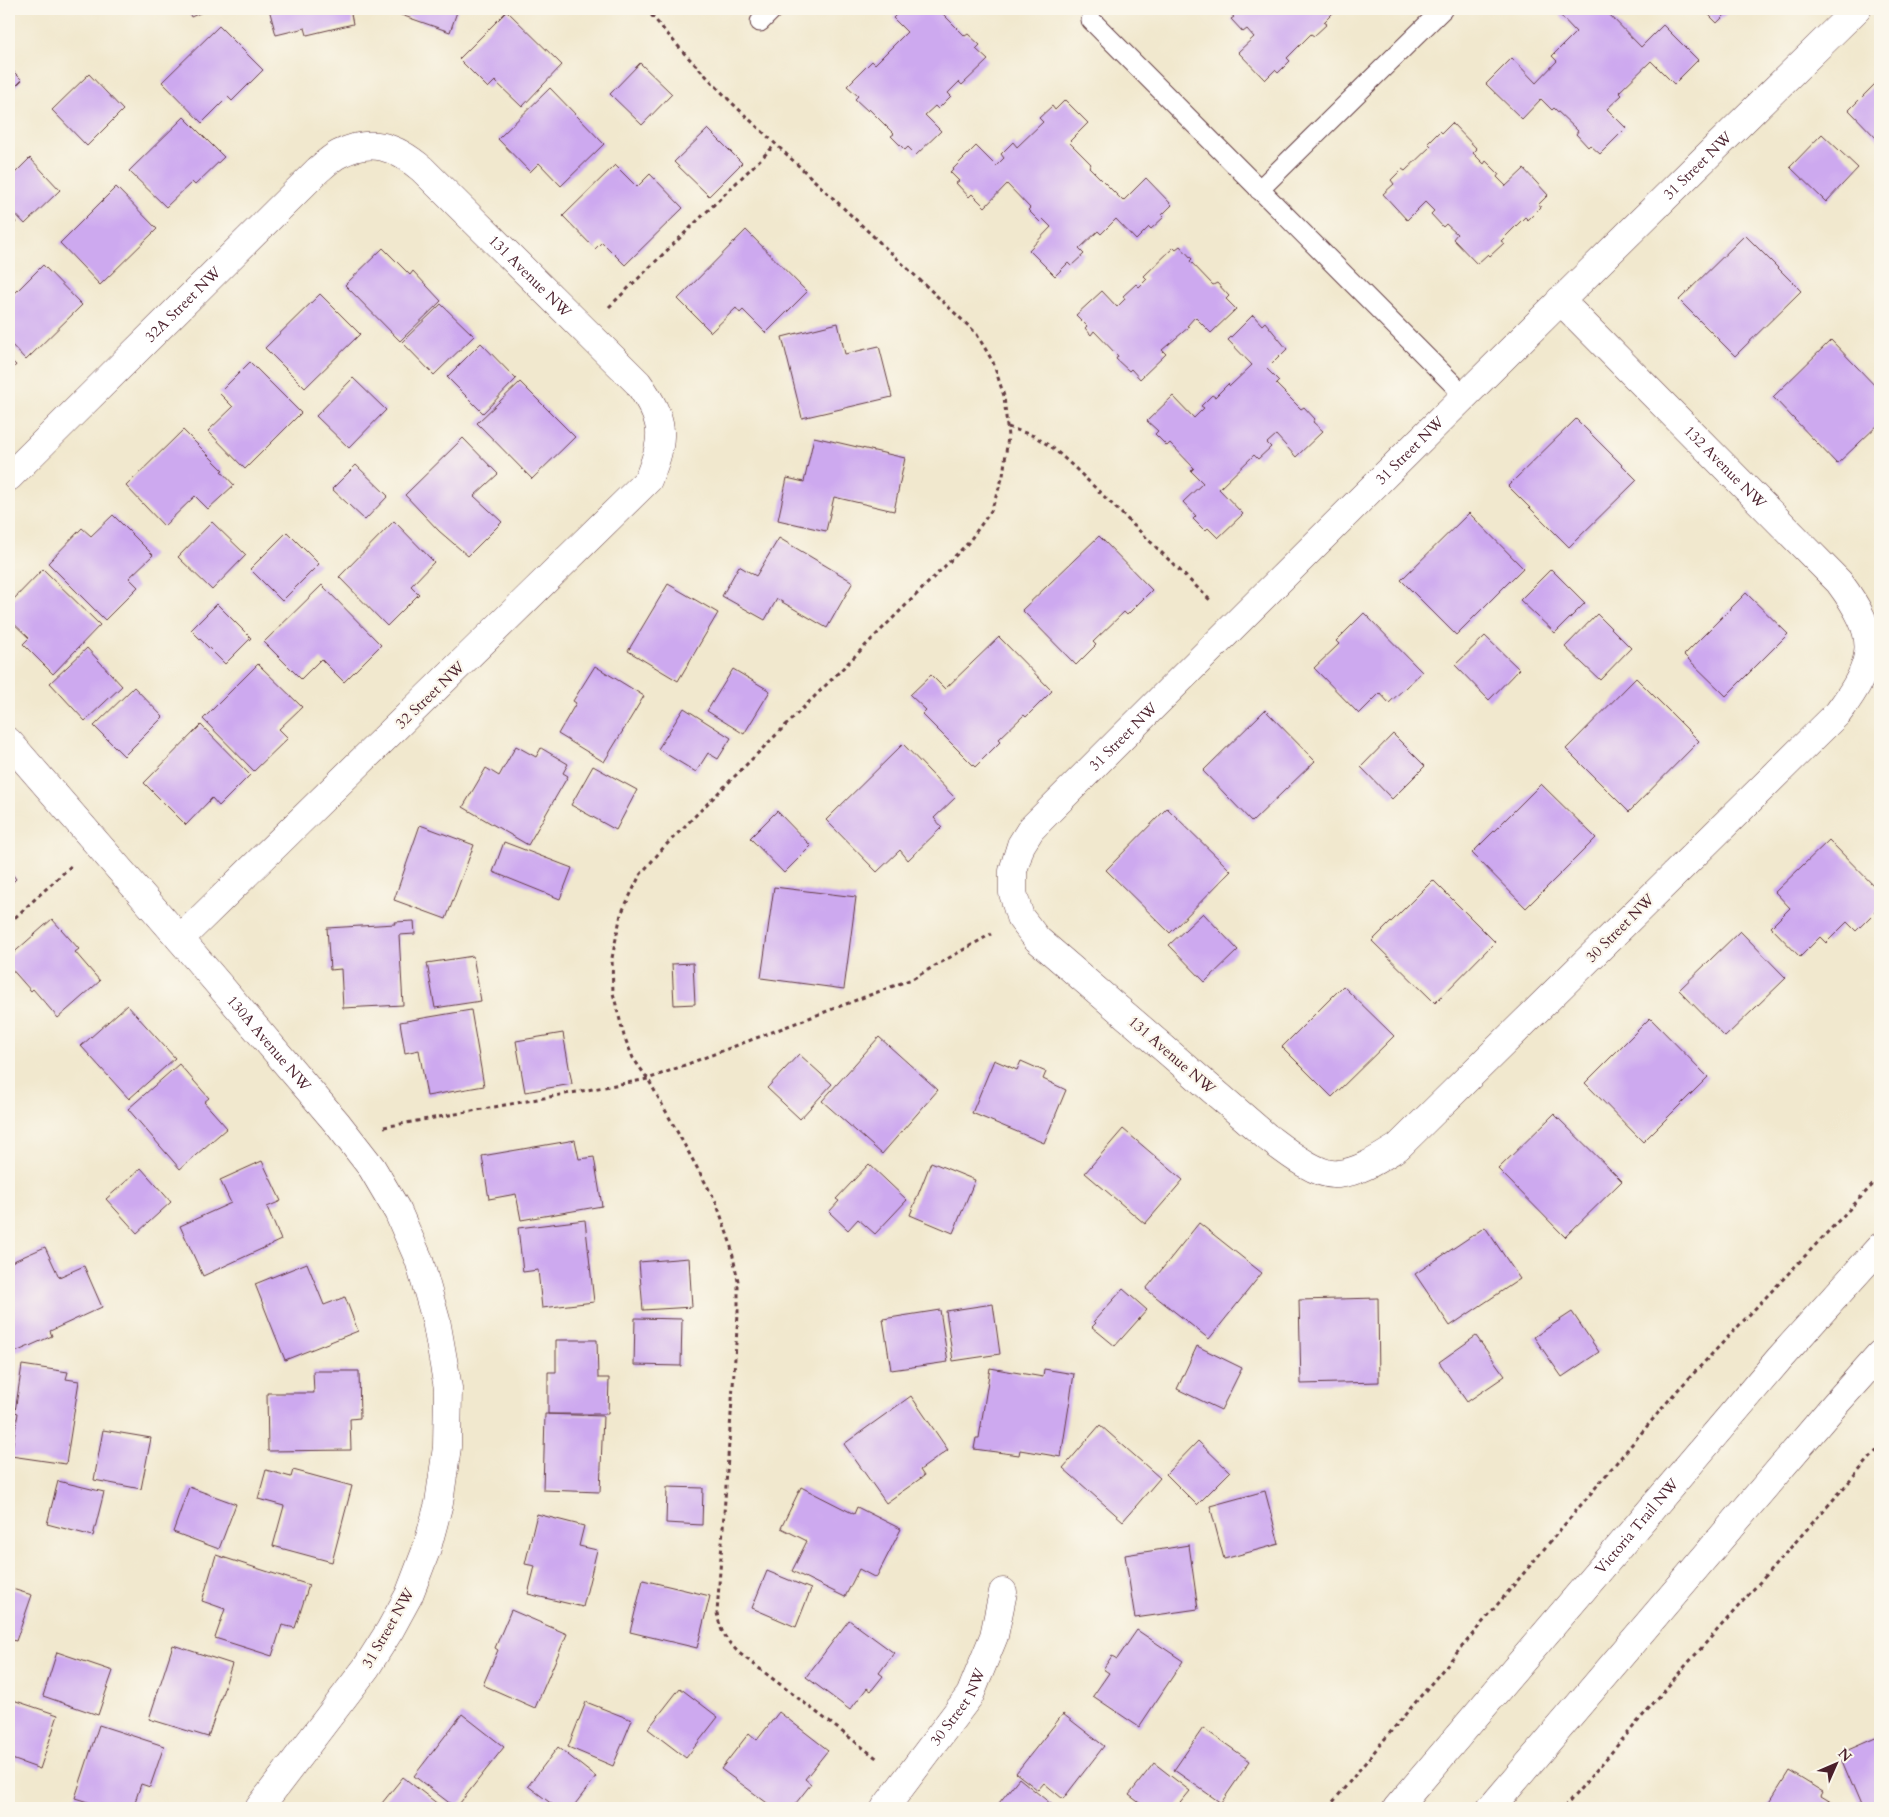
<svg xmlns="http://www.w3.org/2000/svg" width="1889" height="1817" font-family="Cardo,serif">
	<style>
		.building { fill: #cda9ef }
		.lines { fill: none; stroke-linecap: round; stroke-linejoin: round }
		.service-casing { stroke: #633d43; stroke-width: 21 }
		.minor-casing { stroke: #633d43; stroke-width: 29 }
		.secondary-casing { stroke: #633d43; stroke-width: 29 }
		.path { stroke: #633d43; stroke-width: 3; stroke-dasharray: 4 4; stroke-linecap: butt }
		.service { stroke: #fff; stroke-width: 19 }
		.minor { stroke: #fff; stroke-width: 28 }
		.secondary { stroke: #fff; stroke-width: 28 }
		.labels { text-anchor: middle; stroke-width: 4.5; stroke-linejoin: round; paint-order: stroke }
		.street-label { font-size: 15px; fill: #4a1f2b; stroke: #fbf7ec }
	</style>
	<rect width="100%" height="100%" fill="#fbf7ec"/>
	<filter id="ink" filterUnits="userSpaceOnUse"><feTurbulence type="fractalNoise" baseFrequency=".02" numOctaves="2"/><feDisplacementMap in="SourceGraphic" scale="10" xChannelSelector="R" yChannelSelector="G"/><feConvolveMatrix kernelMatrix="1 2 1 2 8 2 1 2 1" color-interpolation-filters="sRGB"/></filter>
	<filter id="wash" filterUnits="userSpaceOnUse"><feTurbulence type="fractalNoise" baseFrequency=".0096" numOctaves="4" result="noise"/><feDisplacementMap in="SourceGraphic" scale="20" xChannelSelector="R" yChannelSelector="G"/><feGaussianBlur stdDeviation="1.12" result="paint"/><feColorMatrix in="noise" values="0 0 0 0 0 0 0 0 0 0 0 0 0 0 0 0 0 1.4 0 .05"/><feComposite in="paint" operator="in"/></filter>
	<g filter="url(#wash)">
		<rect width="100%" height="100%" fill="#f1e8ce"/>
		<g id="blocks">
			<g class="building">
				<path d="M187,9H209L191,17Z"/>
				<path d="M269,9H350L353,24L307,35L305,28L276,35Z"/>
				<path d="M384,9H458L450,32Z"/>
				<path d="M902,9H944L941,12L965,36L968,34L980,45L976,49L988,60L962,85L959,82L948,93L951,96L938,109L935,106L925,115L941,131L916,155L908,147L905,150L891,136L894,134L869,109L868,111L855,99L858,96L847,86L872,61L875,64L907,32L893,18Z"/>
				<path d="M1225,9H1330L1334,12L1324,22L1327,24L1314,36L1311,34L1287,58L1290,61L1278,73L1275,70L1265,80L1238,52L1254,37L1247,29L1243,32L1231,19L1234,17Z"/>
				<path d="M1562,9H1604L1641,47L1663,25L1698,60L1674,84L1651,61L1619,92L1622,95L1607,109L1626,128L1600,154L1590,145L1588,147L1576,134L1578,131L1554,108L1552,110L1541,99L1522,119L1486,84L1512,58L1536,83L1557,61L1552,56L1576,32L1558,13Z"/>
				<path d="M1703,9H1731L1717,23Z"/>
				<path d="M507,11L562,65L522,107L495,81L488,88L459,59Z"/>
				<path d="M219,26L263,70L232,101L228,97L202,123L162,82Z"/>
				<path d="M640,63L672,94L642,125L610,94Z"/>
				<path d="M9,67L22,80L9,93Z"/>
				<path d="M89,74L123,110L87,146L52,110Z"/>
				<path d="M1880,79V142L1849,110Z"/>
				<path d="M550,88L604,144L561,186L539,163L530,172L498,139Z"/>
				<path d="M1065,100L1088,123L1069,142L1091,164L1089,167L1123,201L1146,178L1172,205L1162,215L1164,217L1151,229L1149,227L1136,240L1116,219L1101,234L1098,231L1079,249L1084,254L1071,266L1068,263L1055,276L1029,250L1051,227L1043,219L1040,222L1028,210L1030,208L1007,184L985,207L972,194L969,197L956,183L959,181L950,172L976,146L996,166L1004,158L1001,154L1013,142L1017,147L1043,122L1039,118L1052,106L1055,110Z"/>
				<path d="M184,117L224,157L195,185L192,182L166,207L129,171Z"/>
				<path d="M1452,123L1477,149L1473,153L1484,164L1486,161L1499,174L1497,177L1506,186L1524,169L1548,195L1538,205L1541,207L1528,220L1525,217L1501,241L1504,243L1490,256L1488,254L1477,264L1453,239L1457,234L1446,224L1443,227L1431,214L1434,211L1425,202L1407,220L1383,194L1394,184L1391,180L1402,169L1405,171L1431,146L1428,143L1440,131L1442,133Z"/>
				<path d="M708,129L742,163L709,196L674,162Z"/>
				<path d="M1822,134L1858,168L1826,202L1790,167Z"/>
				<path d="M30,158L60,190L25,224L9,207V179Z"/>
				<path d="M615,165L637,187L650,174L683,208L625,265L602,242L595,249L563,216Z"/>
				<path d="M116,187L157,229L100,285L60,243Z"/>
				<path d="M9,215L16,222L9,230Z"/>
				<path d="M746,230L807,292L766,333L743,310L740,313L736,308L711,332L678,299Z"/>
				<path d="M1745,235L1801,291L1735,356L1679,300Z"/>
				<path d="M1180,246L1192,259L1190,261L1213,285L1217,283L1229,296L1226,299L1236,309L1211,333L1195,317L1187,326L1189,327L1162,350L1166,354L1140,379L1131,369L1129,371L1116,359L1118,356L1094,331L1091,335L1085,328L1087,326L1076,315L1102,291L1117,307L1125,299L1123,296L1136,284L1139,287L1147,279L1144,276L1174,247L1176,249Z"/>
				<path d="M383,248L410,275L413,271L441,301L400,341L345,285Z"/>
				<path d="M43,265L82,305L26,360L9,342V299Z"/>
				<path d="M320,294L360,334L305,388L265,348Z"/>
				<path d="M441,304L474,336L434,375L402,342Z"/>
				<path d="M1253,315L1262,325L1265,322L1287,349L1267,369L1279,381L1276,384L1301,409L1304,407L1315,419L1313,422L1323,431L1296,457L1276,435L1267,443L1271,447L1258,459L1254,455L1219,489L1243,514L1218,538L1208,528L1205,531L1193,519L1196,516L1183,502L1203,483L1191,471L1194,468L1170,443L1167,446L1155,434L1158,431L1147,421L1173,396L1194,418L1204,408L1201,406L1212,395L1215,397L1228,384L1230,386L1252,365L1228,340Z"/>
				<path d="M838,323L845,354L879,346L892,397L802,418L782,337Z"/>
				<path d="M1831,340L1880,391V423L1837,464L1773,397Z"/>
				<path d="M481,343L516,379L483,413L447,377Z"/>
				<path d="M9,359L16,365L9,373Z"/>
				<path d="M250,362L301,413L245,469L208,431L233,407L219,393Z"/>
				<path d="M353,378L386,410L349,448L316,416Z"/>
				<path d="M520,382L575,437L532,479L477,423Z"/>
				<path d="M1576,419L1637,480L1569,547L1508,486Z"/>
				<path d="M183,430L223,470L221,471L234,485L208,509L195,496L164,526L126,486Z"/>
				<path d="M814,437L905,458L894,511L834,497L826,531L778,520L787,478L804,482Z"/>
				<path d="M463,438L498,474L474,496L502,522L468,556L439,531L405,495Z"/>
				<path d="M356,465L388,496L365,520L332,489Z"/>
				<path d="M1469,513L1523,568L1456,635L1401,580Z"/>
				<path d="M113,515L153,555L129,578L138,587L105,620L48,563L82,528L91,536Z"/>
				<path d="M394,521L434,562L411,586L419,594L387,626L339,577Z"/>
				<path d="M212,522L246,555L212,590L178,557Z"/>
				<path d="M287,532L319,564L282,601L250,569Z"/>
				<path d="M1099,536L1152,590L1127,615L1124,612L1093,642L1096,645L1076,665L1022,610Z"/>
				<path d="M779,538L853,582L827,628L777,599L765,620L722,596L739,566L756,576Z"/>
				<path d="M43,569L100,625L53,674L23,644L29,638L9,619V604Z"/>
				<path d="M1551,569L1585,603L1555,633L1520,600Z"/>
				<path d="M668,584L718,613L678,681L628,651Z"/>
				<path d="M322,585L381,645L344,682L321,659L301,679L264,642Z"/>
				<path d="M1746,593L1788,634L1726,696L1684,655Z"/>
				<path d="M217,604L251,638L225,664L191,630Z"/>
				<path d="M1364,613L1422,672L1389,703L1380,693L1359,714L1314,668L1339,644L1336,641Z"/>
				<path d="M1597,614L1631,648L1600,680L1565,647Z"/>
				<path d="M1485,636L1519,669L1489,700L1455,665Z"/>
				<path d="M999,637L1052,691L1026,717L1024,715L999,739L1001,741L975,767L922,714L926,710L910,695L931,675L945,689Z"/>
				<path d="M87,648L122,686L85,721L50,683Z"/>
				<path d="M258,664L302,707L279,729L288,738L254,771L203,719Z"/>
				<path d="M595,666L644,696L604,762L558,734L576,703L573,701Z"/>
				<path d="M733,669L770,691L744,734L707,711Z"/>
				<path d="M1636,678L1699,741L1629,812L1566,749Z"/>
				<path d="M134,687L163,717L124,756L94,726Z"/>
				<path d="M684,708L731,738L718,759L708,753L696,772L658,749Z"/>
				<path d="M1265,710L1315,761L1252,822L1203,771Z"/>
				<path d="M201,725L250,775L219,806L212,798L186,825L144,783Z"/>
				<path d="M1393,734L1425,766L1392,799L1361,767Z"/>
				<path d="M903,744L955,798L934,818L942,827L908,860L900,850L877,872L826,820Z"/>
				<path d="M516,746L536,757L541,748L568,764L563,773L568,776L528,845L463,807L486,768L499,776Z"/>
				<path d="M593,766L637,790L616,830L571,805Z"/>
				<path d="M1541,784L1596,838L1526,908L1472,853Z"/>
				<path d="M1167,808L1231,871L1170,933L1106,870Z"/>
				<path d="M777,811L811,846L784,873L750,838Z"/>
				<path d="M420,825L474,845L446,919L394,900Z"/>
				<path d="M1829,840L1880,892V907L1856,931L1847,922L1826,943L1820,937L1800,957L1771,927L1790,908L1775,892Z"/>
				<path d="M504,842L572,868L560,899L493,872Z"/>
				<path d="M9,870L16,879L9,886Z"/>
				<path d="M1433,880L1495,942L1435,1003L1372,941Z"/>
				<path d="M774,887L856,897L844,989L761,978Z"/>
				<path d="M1203,913L1238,950L1205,982L1169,945Z"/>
				<path d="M52,919L79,949L75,952L100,981L58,1018L33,989L31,991L9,966V957Z"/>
				<path d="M414,921L415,934L399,935L403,1005L343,1008L341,969L330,970L327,928L395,924L394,922Z"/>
				<path d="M1740,931L1786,978L1725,1037L1679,990Z"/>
				<path d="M473,956L481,1001L435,1008L427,963Z"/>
				<path d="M693,963L695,1004L674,1005L672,964Z"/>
				<path d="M1343,986L1394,1036L1332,1097L1282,1047Z"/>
				<path d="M127,1005L175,1058L129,1099L81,1046Z"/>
				<path d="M471,1010L484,1086L427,1096L419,1050L405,1053L400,1022Z"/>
				<path d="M1650,1018L1708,1077L1643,1142L1585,1083Z"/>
				<path d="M563,1033L572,1084L525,1092L516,1041Z"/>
				<path d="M879,1037L938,1090L882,1154L822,1101Z"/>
				<path d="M799,1054L832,1084L800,1119L767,1088Z"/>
				<path d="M994,1060L1017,1070L1021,1061L1046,1072L1043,1079L1066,1090L1044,1143L972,1113Z"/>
				<path d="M179,1064L209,1098L204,1102L227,1128L180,1169L128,1109Z"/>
				<path d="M1554,1114L1622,1181L1565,1237L1498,1169Z"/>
				<path d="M1123,1129L1183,1180L1145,1224L1085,1173Z"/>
				<path d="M575,1140L579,1159L594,1157L602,1206L521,1220L516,1194L489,1199L482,1156Z"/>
				<path d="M262,1161L281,1201L267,1207L281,1240L203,1276L180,1226L231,1203L220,1180Z"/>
				<path d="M931,1162L975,1180L953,1233L910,1215Z"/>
				<path d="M869,1164L907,1200L875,1234L858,1219L848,1230L829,1212L839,1201L836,1199Z"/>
				<path d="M141,1168L171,1202L137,1233L106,1199Z"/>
				<path d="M585,1220L594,1302L542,1308L538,1270L523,1272L518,1228Z"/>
				<path d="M1199,1223L1262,1273L1209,1339L1146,1289Z"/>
				<path d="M1485,1227L1520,1279L1450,1326L1415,1274Z"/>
				<path d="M45,1247L59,1277L84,1266L102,1307L50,1331L52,1336L9,1355V1263Z"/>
				<path d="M689,1258L692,1307L643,1310L639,1262Z"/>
				<path d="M307,1263L324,1305L345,1297L358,1331L285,1360L255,1284Z"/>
				<path d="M1123,1289L1147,1310L1115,1346L1092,1327L1096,1323L1094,1321Z"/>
				<path d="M1378,1298L1379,1382L1301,1384L1299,1300Z"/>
				<path d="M993,1304L1000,1354L953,1361L946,1311Z"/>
				<path d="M940,1310L948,1362L891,1370L883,1319Z"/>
				<path d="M1572,1312L1599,1352L1562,1377L1534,1337Z"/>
				<path d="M635,1318L682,1319L681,1366L634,1365Z"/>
				<path d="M1476,1336L1505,1376L1467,1402L1439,1362Z"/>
				<path d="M556,1340H597L598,1378H609L608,1414H548V1372H556Z"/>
				<path d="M1197,1346L1242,1368L1221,1410L1177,1389Z"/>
				<path d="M22,1365L68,1372L66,1379L79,1381L66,1464L11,1456L18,1413L15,1412Z"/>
				<path d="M990,1368L1043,1377L1044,1369L1074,1374L1061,1457L1020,1450L1019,1455L974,1449L976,1438H979Z"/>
				<path d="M313,1371H359L360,1418L350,1419L351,1450L268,1451L267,1393H314Z"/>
				<path d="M911,1396L948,1450L920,1470L924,1476L886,1503L844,1444Z"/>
				<path d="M545,1414L603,1416L600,1492L543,1490Z"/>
				<path d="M1100,1425L1160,1478L1123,1521L1063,1468Z"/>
				<path d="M103,1430L151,1438L141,1489L94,1480Z"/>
				<path d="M1198,1441L1230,1472L1197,1505L1166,1474Z"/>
				<path d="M266,1470L291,1477L293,1470L352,1486L332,1562L273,1546L284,1506L258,1499Z"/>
				<path d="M58,1481L104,1492L93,1536L47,1524Z"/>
				<path d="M189,1487L236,1504L219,1549L173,1532Z"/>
				<path d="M667,1487L703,1488L702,1525L666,1523Z"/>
				<path d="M801,1487L854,1514L857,1507L901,1529L876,1578L859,1569L845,1597L792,1571L807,1541L781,1528Z"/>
				<path d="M1265,1491L1279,1544L1224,1559L1210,1506Z"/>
				<path d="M537,1514L584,1526L579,1546L597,1550L583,1607L528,1594L535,1566L525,1564Z"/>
				<path d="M1189,1545L1198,1609L1135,1618L1125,1555Z"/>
				<path d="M216,1555L309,1585L295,1628L282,1625L272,1656L215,1638L225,1609L202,1601Z"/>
				<path d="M767,1571L811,1589L796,1627L752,1608Z"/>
				<path d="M643,1580L710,1596L697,1648L630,1632Z"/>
				<path d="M9,1588L32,1595L16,1641L9,1639Z"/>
				<path d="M511,1610L567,1634L535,1708L483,1685L498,1650L495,1648Z"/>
				<path d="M849,1620L894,1653L879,1673L883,1676L871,1691L867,1688L850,1710L806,1677Z"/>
				<path d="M1137,1630L1183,1661L1139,1727L1093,1696L1109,1673L1103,1669L1112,1656L1117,1659Z"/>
				<path d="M173,1645L232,1664L208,1737L149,1719Z"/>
				<path d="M57,1652L113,1671L98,1715L43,1696Z"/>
				<path d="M680,1688L718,1717L686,1758L648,1729Z"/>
				<path d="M13,1700L58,1715L40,1769L9,1758V1712Z"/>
				<path d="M586,1702L632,1720L613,1766L568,1747Z"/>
				<path d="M779,1712L828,1750L805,1779L811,1784L792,1808H774L721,1769L749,1733L757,1740Z"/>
				<path d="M462,1714L504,1747L456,1808L414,1776Z"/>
				<path d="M1063,1714L1104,1746L1063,1799L1044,1783L1038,1790L1016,1773Z"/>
				<path d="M99,1725L164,1746L150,1787L141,1784L133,1808H107L75,1798Z"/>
				<path d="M1203,1728L1250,1761L1221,1803L1174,1770Z"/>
				<path d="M1880,1736V1808H1862L1839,1754Z"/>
				<path d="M558,1747L596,1777L572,1808H557L528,1786Z"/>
				<path d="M1154,1763L1190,1791L1176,1808H1146L1129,1795Z"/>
				<path d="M1789,1771L1823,1792L1821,1796L1841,1808H1766Z"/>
				<path d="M403,1777L443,1808H378Z"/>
				<path d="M1019,1778L1056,1808H995Z"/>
			</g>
		</g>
	</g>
	<g filter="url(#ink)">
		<use href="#blocks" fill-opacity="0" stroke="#633d43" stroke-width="1"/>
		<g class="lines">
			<g class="service-casing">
				<g id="service">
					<path d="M1091,20L1464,395"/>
					<path d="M760,22L773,9"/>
					<path d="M1259,190L1443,9"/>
				</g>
			</g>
			<g class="minor-casing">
				<g id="minor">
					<path id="s1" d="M1560,300L1839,582C1879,636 1878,659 1838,713L1398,1147C1380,1158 1360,1172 1338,1174C1317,1177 1283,1149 1267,1137L1037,939L1020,917L1013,893V871L1021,845L1031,829C1305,554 1580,280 1857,9"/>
					<path id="s2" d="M9,477L317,171C324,165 331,158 339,154C372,137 396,147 422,169L638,383C665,421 666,437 648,480L180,939"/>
					<path id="s3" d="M9,742L180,939L337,1123L372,1168L398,1212L419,1260L436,1320L448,1388L447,1447L439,1503L427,1548L409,1595L390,1630L366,1668L259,1808"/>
					<path id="s4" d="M885,1808L970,1695L994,1636L1003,1592"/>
				</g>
			</g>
			<g class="secondary-casing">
				<g id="secondary">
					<path id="s5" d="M1397,1808L1780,1358L1880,1247"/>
					<path d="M1491,1808L1831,1409L1880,1354"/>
				</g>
			</g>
			<g class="path">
				<path d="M646,9L684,53L731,102L976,333L993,362L1004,396L1008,437L1003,476L991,511L968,543L664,847L640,875L621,914L612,958L613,993L624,1036L633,1058L648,1079L716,1202L730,1242L738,1281V1315L717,1613C721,1633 725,1639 739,1653L879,1760"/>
				<path d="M609,307L775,145"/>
				<path d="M1008,427L1034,436L1053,448L1074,467L1210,600"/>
				<path d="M9,923L71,866"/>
				<path d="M384,1127L648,1079L912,979L991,934"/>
				<path d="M1328,1808L1383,1741L1674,1394L1880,1177"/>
				<path d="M1564,1808L1680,1672L1880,1447"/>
			</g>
			<use href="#service" class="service"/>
			<use href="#minor" class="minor"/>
			<use href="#secondary" class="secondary"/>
		</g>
	</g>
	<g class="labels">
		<g class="street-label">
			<text dy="5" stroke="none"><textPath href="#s1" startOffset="2674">31 Street NW</textPath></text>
			<text dy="5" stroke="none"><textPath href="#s2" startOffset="705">131 Avenue NW</textPath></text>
			<text dy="5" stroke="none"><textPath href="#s2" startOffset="245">32A Street NW</textPath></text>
			<text dy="5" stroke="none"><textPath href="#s1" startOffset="2269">31 Street NW</textPath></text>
			<text dy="5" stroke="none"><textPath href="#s1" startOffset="235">132 Avenue NW</textPath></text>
			<text transform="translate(430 695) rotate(-44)" y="5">32 Street NW</text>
			<text dy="5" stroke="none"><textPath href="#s1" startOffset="1864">31 Street NW</textPath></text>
			<text transform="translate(1620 928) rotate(-45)" y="5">30 Street NW</text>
			<text dy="5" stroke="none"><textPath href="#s3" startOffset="398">130A Avenue NW</textPath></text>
			<text transform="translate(1172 1055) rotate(41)" y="5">131 Avenue NW</text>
			<text dy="5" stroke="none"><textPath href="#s5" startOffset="370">Victoria Trail NW</textPath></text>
			<text transform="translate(388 1628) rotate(-60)" y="5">31 Street NW</text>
			<text dy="5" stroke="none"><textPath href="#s4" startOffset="125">30 Street NW</textPath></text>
		</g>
	</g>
	<rect width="1889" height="1817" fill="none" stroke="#fbf7ec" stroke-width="30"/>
	<g transform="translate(1836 1764) rotate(45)" stroke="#fbf7ec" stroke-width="4" paint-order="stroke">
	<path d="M0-4L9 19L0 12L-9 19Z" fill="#4a1f2b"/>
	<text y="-8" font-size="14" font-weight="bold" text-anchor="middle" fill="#4a1f2b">N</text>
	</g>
</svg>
